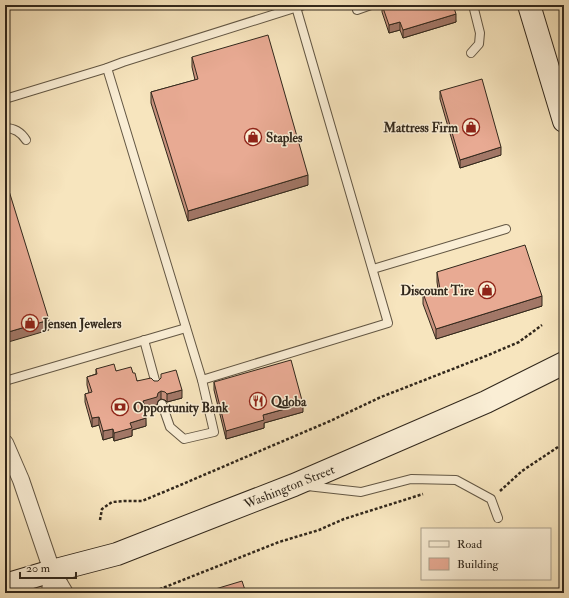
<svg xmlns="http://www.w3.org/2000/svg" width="569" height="598" font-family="'IM FELL Double Pica',serif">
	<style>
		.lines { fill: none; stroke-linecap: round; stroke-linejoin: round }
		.lane-casing { stroke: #635744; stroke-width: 10 }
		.street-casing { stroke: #635744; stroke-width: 18 }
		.secondary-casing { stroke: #32281c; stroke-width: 24 }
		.path { stroke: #32281c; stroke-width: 2.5; stroke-dasharray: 3 2; stroke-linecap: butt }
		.lane { stroke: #faeed5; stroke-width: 8 }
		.street { stroke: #faeed5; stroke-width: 16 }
		.secondary { stroke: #faeed5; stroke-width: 22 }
		.wall { fill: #c8927e; stroke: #32281c }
		.shaded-wall { fill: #a27767; stroke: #32281c }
		.building { fill: #e8aa93; stroke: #32281c }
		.labels { text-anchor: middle; stroke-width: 3; stroke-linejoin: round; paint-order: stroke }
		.poi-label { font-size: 13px; font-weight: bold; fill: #32281c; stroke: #faeed5; text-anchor: start }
		.street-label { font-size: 13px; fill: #32281c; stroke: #faeed5 }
	</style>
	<rect width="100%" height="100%" fill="#f7e5be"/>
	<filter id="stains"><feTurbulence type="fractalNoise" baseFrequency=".005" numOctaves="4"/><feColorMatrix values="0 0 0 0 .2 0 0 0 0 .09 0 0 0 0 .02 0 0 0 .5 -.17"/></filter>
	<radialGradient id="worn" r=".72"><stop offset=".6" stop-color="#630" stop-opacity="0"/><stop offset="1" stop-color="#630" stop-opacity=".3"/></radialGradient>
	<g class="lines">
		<g class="lane-casing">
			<g id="lane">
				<path d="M357,10L371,5"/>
				<path d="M471,53L479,44L480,33L473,5"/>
				<path d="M107,68L202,380L388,323L296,7"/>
				<path d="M5,99L107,68L123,62L304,5"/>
				<path d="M5,128C15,128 21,132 26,140"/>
				<path d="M373,269L506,229"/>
				<path d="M144,340L156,384"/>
				<path d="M5,381L186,328"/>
				<path d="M162,404L170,427L184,439L214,432L202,380"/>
				<path d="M307,486L361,492L411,479L456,480L491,499L498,518"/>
			</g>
		</g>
		<g class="street-casing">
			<g id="street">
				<path d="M5,443L21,480L52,571L65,593"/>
				<path d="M50,593L52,571"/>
			</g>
		</g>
		<g class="secondary-casing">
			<g id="secondary">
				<path d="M529,5L564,121"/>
				<path d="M5,585L52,571L117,554L214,516L294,485L486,402L564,363"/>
			</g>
		</g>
		<g class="path">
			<path d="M500,491L522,471L564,443"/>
			<path d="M100,520L102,509L112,502L125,501H142L171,489L330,421L381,397L486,356L519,342L542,325"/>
			<path d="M150,593L279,542L319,530L344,519L423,494"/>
		</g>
		<use href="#lane" class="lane"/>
		<use href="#street" class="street"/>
		<use href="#secondary" class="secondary"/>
	</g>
	<g class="wall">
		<path d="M382,5H453L456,22L403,38L400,30L389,33L382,12Z"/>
		<path d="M192,57L308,185L188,221L151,103V92L195,80L192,67Z"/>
		<path d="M440,91L501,155L460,168L440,99Z"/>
		<path d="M437,272L542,306L436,339L423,304V293L438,289L437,282Z"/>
		<path d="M96,369L133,373L137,381H154L182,398L167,402L165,400L161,399L158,401L157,405L145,409L146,426L132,430V436L114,441L113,437L103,440L99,425L92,427L85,402V394L89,393L87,385V377L96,374Z"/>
		<path d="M214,382L303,412L264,423V428L226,439L214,390Z"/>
	</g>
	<g class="shaded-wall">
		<path d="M456,14V22L403,38V30Z"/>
		<path d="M400,22V30L389,33V25Z"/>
		<path d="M501,147V155L460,168V160Z"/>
		<path d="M308,175V185L188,221V211Z"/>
		<path d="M542,296V306L436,339V329Z"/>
		<path d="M49,320V330L5,343V333Z"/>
		<path d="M182,390V398L167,402V394Z"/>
		<path d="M161,391V399L158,401L157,405L143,409V401Z"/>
		<path d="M303,404V412L264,423V428L226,439V431L263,415Z"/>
		<path d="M99,417V425L92,427V418Z"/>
		<path d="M146,418V426L132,430V436L114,441V433L130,423Z"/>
		<path d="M113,429V437L103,440V431Z"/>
	</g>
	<g class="building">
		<path d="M382,5H453L456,14L403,30L400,22L389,25Z"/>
		<path d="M268,35L308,175L188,211L151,92L198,79L192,57Z"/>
		<path d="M482,79L501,147L460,160L440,91Z"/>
		<path d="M5,178L49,320L5,333Z"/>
		<path d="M525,245L542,296L436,329L423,293L440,289L437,272Z"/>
		<path d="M291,360L303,404L263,415L264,420L226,431L214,382Z"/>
		<path d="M114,364L116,371L131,367L133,373H135L137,381L151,378L154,381H158L161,378V374L176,370L182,390L167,394L165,392L161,391L158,393L157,397L143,401L146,410H144L146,418L130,423L132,428L114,433L113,429L103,431L99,417L92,418L85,394L92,392L87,377L97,374L96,369Z"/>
		<path d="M242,581L246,593H213L212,590Z"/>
	</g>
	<defs>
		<g id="shop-ring" transform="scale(0.9)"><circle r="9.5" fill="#faeed5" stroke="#8f2418" stroke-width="1.5"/><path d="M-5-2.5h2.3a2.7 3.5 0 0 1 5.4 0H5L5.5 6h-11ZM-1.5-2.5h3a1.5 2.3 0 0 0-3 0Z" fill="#8f2418"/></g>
		<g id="restaurant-ring" transform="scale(0.9)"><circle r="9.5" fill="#faeed5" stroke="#8f2418" stroke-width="1.5"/><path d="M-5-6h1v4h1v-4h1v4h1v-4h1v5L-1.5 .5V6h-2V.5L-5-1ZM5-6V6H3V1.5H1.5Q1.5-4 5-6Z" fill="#8f2418"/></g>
		<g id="bank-ring" transform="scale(0.9)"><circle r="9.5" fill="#faeed5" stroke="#8f2418" stroke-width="1.5"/><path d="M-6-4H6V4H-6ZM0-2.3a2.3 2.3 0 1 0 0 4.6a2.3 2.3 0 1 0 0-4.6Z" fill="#8f2418"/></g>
	</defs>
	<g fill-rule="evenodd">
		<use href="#shop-ring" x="471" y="127"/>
		<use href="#shop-ring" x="253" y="137"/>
		<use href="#shop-ring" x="487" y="290"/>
		<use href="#shop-ring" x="30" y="323"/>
		<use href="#restaurant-ring" x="258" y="401"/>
		<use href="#bank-ring" x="120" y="407"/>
	</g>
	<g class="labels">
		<g class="poi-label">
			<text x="458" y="132" text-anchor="end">Mattress Firm</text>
			<text x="266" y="142">Staples</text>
			<text x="474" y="295" text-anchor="end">Discount Tire</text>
			<text x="43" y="328">Jensen Jewelers</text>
			<text x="271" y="406">Qdoba</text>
			<text x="133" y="412">Opportunity Bank</text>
		</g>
		<g class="street-label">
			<text transform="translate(289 486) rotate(-22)" y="5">Washington Street</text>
		</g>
	</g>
	<rect width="569" height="598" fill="none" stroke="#f7e5be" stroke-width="20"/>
	<rect x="6" y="6" width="557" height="586" fill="none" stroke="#32281c" stroke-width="2"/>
	<rect x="10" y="10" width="549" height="578" fill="none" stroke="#32281c"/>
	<rect x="421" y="528" width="130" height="52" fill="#faeed5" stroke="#aa9f8b"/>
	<rect x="429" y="541" width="20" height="6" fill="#faeed5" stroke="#aa9f8b"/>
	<text x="457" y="548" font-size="12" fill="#32281c">Road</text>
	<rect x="429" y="558" width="20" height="12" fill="#e8aa93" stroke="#aa9f8b"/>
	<text x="457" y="568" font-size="12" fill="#32281c">Building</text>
	<path d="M20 572v6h56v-6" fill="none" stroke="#32281c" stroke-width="2"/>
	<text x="26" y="572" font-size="12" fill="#32281c" stroke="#faeed5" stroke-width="3" paint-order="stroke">20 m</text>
	<rect width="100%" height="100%" filter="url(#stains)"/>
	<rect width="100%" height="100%" fill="url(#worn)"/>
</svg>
